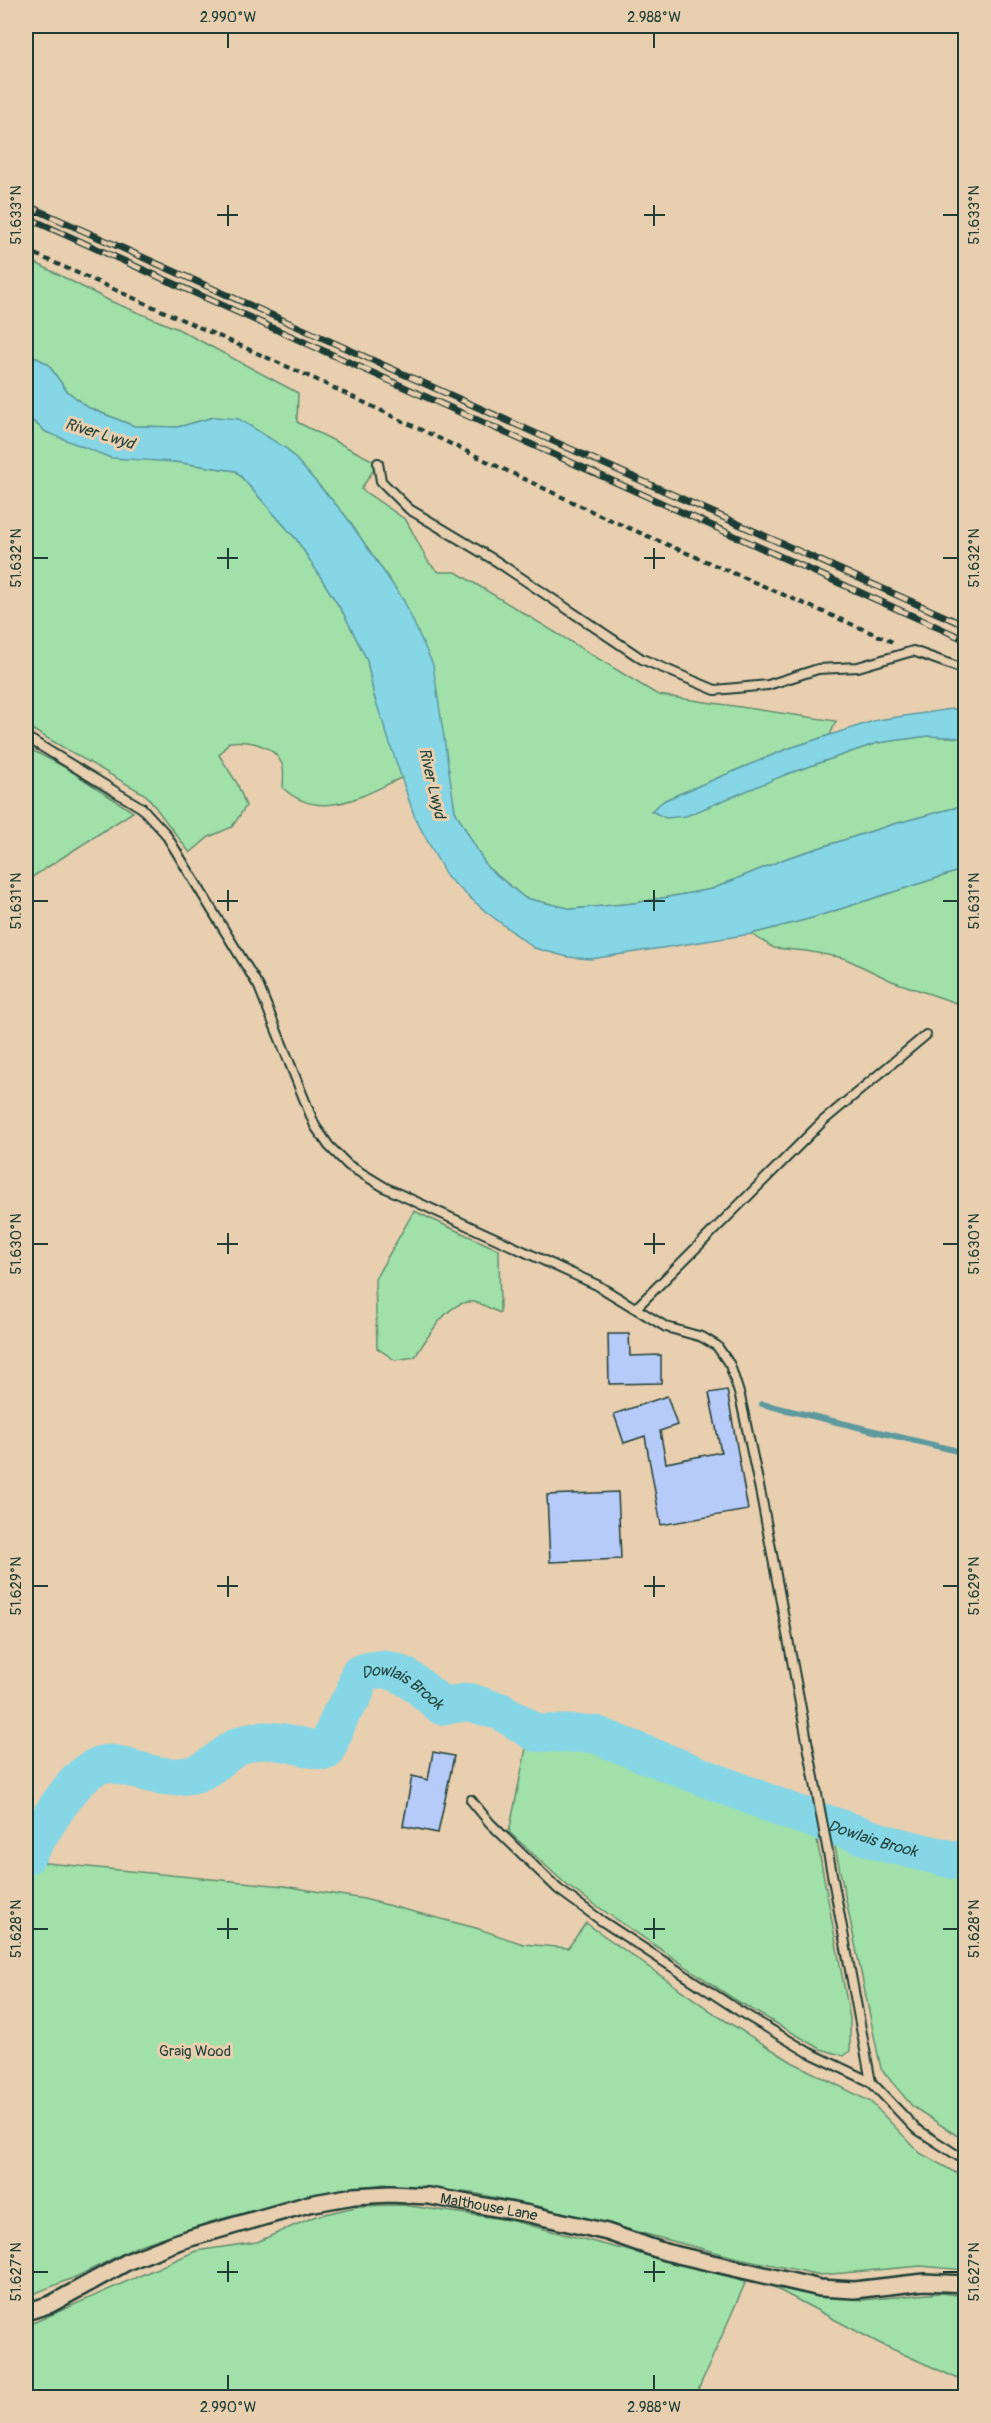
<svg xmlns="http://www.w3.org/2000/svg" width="991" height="2423" font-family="Pangolin,sans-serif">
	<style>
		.green { fill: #a1e0a9; stroke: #608e6e; stroke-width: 1.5 }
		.water { fill: #87d6e5; stroke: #5d999e; stroke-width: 1.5 }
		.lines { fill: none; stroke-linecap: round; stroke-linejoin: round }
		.stream { stroke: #5d999e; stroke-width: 6 }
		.river { stroke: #87d6e5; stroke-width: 38 }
		.building { fill: #b6cbfa; stroke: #1f3d34; stroke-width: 1.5 }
		.service-casing { stroke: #1f3d34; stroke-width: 12 }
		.minor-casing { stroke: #1f3d34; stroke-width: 20 }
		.path { stroke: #1f3d34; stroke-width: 4; stroke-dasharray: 6 4.5; stroke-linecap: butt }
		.service { stroke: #e8cfb0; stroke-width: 8 }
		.minor { stroke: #e8cfb0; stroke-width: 15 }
		.rail-casing { stroke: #1f3d34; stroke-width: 7 }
		.rail { stroke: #e8cfb0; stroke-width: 4.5; stroke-dasharray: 14; stroke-linecap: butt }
		.ticks { fill: none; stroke: #1f3d34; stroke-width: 2 }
		.labels { text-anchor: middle; stroke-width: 6; stroke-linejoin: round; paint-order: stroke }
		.park-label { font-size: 15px; fill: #26453a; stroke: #e8cfb0 }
		.street-label { font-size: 15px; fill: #1f3d34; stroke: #e8cfb0 }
		.water-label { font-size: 16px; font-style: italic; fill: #24453d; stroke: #e8cfb0 }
		.neatline { fill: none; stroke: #1f3d34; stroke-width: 2 }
		.ticks-label { font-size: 15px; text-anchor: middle; fill: #1f3d34 }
	</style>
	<rect width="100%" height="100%" fill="#e8cfb0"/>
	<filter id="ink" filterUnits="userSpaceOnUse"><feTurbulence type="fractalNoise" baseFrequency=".0167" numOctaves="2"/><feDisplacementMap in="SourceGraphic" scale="12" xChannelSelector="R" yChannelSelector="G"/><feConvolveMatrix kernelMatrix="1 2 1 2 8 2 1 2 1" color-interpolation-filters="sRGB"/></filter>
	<g filter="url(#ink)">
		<g class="green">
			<path d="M26,258L110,301L178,329L298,393L297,422L378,463L361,489L406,520L429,563L439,572H456L658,695L836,721L830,735L787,749L665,800L651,812L787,774L877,743L928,736L965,738V805L894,824L787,858L712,889L635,903L572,909L525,898L487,867L455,811L448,774L404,601L345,515L287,449L214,417L178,427L134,426L87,407L66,390L48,364L26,352Z"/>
			<path d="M26,415L46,432L175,462L236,471L297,540L344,614L367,660L374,696L403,777C364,795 320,823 283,788C283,781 285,770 282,764C273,744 248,740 229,742L219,755L237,783L246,806L232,827L209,837L190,853L146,795L26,726Z"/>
			<path d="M26,747L68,769L133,812L26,881Z"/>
			<path d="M965,869V1006L892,981L844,958L806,951L774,948L751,934L812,918Z"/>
			<path d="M414,1211L499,1250L500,1313C492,1310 482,1303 474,1302C448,1299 427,1338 415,1357L395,1360L377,1348L375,1279Z"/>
			<path d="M530,1729L536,1733L594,1734L813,1819L850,2018V2051L844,2056L821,2049L734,1999L569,1887L509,1832Z"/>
			<path d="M830,1823L885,1843L965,1863V2141L912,2106L881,2069Z"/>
			<path d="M26,1861L284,1886L364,1899L476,1928L523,1944L568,1948L586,1923L718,2016L792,2062L871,2102L920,2153L965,2178V2270L921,2266L821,2275L734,2257L545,2208L473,2193L384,2184L332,2191L217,2220L140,2245L80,2275L26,2297Z"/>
			<path d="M402,2205L509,2220L746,2281L695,2397H26V2326L196,2251L257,2242L316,2216L360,2206Z"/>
			<path d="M775,2288L862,2300L940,2293L965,2296V2382L879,2343Z"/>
		</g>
		<g class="water">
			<path d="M26,352L48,364L66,390L87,407L134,426L178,427L214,417L239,419L287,449L345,515L404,601L433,665L455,811L487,867L525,898L572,909L635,903L712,889L787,858L894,824L965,805V869L812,918L751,934L591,959L568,957L534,948L485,911L447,877L415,818L374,696L367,660L344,614L297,540L236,471L175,462L111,458L46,432L26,415Z"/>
			<path d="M952,709L965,710V738L928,736L877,743L787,774L686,816L666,818L651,811L665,800L787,749L830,735L877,720Z"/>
		</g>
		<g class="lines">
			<path class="stream" d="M762,1404L966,1453"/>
			<path class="river" id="s1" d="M26,1856C43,1832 79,1757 114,1764C141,1770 162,1781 190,1775C209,1772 224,1753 241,1745C269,1733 298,1748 326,1751L341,1714L355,1693L359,1674C396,1659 415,1684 442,1706L469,1702L502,1712L536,1733L594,1734L789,1811L885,1843L966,1863"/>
		</g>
		<g class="building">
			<path d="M608,1334H629L630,1356L661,1355V1383L609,1384Z"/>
			<path d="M727,1390L748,1510L661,1525L645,1436L624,1443L614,1414L667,1396L677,1425L660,1431L666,1463L721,1452L709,1393Z"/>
			<path d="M618,1492L621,1559L550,1562L547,1495Z"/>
			<path d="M433,1752L454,1756L438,1833L403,1826L412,1776L428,1780Z"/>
		</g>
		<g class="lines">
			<g class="service-casing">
				<g id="service">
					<path d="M378,463L381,481L409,509L496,561L642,659L715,690L768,685L818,669L858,667L913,651L966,670"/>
					<path d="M26,737L142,808L165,833L259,987L315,1126L329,1146L348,1165L386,1188L597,1285L666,1327L702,1337L717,1346L730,1365L740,1396L761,1495L871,2082"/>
					<path d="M636,1308L823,1121L926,1035"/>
					<path d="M471,1800L490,1823L558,1889L602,1921L741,2012L808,2052L871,2082L915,2128L966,2161"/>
				</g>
			</g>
			<g class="minor-casing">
				<g id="minor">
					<path id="s2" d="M26,2312L51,2304L129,2261L180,2241L309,2204L354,2196L390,2194L429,2196L529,2214L607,2232L665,2252L820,2288L854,2290L924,2282L966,2284"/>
				</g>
			</g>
			<path class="path" d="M26,250L315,379L608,519L893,642"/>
			<use href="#service" class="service"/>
			<use href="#minor" class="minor"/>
			<g class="rail-casing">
				<g id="rail">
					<path d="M26,205L966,626"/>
					<path d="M26,217L966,640"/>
				</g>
			</g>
			<use href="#rail" class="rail"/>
		</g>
	</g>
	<path class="ticks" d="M228,33V48M654,33V48M228,205V226M654,205V226M33,215H48M217,215H238M644,215H665M943,215H958M228,548V569M654,548V569M33,558H48M217,558H238M644,558H665M943,558H958M228,890V911M654,890V911M33,901H48M217,901H238M644,901H665M943,901H958M228,1233V1254M654,1233V1254M33,1244H48M217,1244H238M644,1244H665M943,1244H958M228,1576V1597M654,1576V1597M33,1586H48M217,1586H238M644,1586H665M943,1586H958M228,1918V1939M654,1918V1939M33,1929H48M217,1929H238M644,1929H665M943,1929H958M228,2261V2282M654,2261V2282M33,2272H48M217,2272H238M644,2272H665M943,2272H958M228,2375V2390M654,2375V2390"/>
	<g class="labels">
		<g class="park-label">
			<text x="195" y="2056">Graig Wood</text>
		</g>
		<g class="street-label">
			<text dy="5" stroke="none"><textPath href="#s2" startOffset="486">Malthouse Lane</textPath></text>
		</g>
		<g class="water-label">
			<text transform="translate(100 433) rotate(17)" y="6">River Lwyd</text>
			<text transform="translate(433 783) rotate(77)" y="6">River Lwyd</text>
			<text dy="6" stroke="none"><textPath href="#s1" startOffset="490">Dowlais Brook</textPath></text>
			<text dy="6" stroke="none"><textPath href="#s1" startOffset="994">Dowlais Brook</textPath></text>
		</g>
	</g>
	<rect width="991" height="2423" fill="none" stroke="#e8cfb0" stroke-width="66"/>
	<rect x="33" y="33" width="925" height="2357" class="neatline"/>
	<g class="ticks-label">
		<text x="228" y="22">2.990°W</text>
		<text x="654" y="22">2.988°W</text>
		<text transform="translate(16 215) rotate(-90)" y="5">51.633°N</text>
		<text transform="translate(974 215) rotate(-90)" y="5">51.633°N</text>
		<text transform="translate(16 558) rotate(-90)" y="5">51.632°N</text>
		<text transform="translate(974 558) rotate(-90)" y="5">51.632°N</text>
		<text transform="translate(16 901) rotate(-90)" y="5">51.631°N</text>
		<text transform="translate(974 901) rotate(-90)" y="5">51.631°N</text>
		<text transform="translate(16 1244) rotate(-90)" y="5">51.630°N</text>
		<text transform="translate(974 1244) rotate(-90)" y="5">51.630°N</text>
		<text transform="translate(16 1586) rotate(-90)" y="5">51.629°N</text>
		<text transform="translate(974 1586) rotate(-90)" y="5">51.629°N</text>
		<text transform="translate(16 1929) rotate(-90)" y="5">51.628°N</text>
		<text transform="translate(974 1929) rotate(-90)" y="5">51.628°N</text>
		<text transform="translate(16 2272) rotate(-90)" y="5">51.627°N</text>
		<text transform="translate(974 2272) rotate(-90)" y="5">51.627°N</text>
		<text x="228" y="2412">2.990°W</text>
		<text x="654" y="2412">2.988°W</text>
	</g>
</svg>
